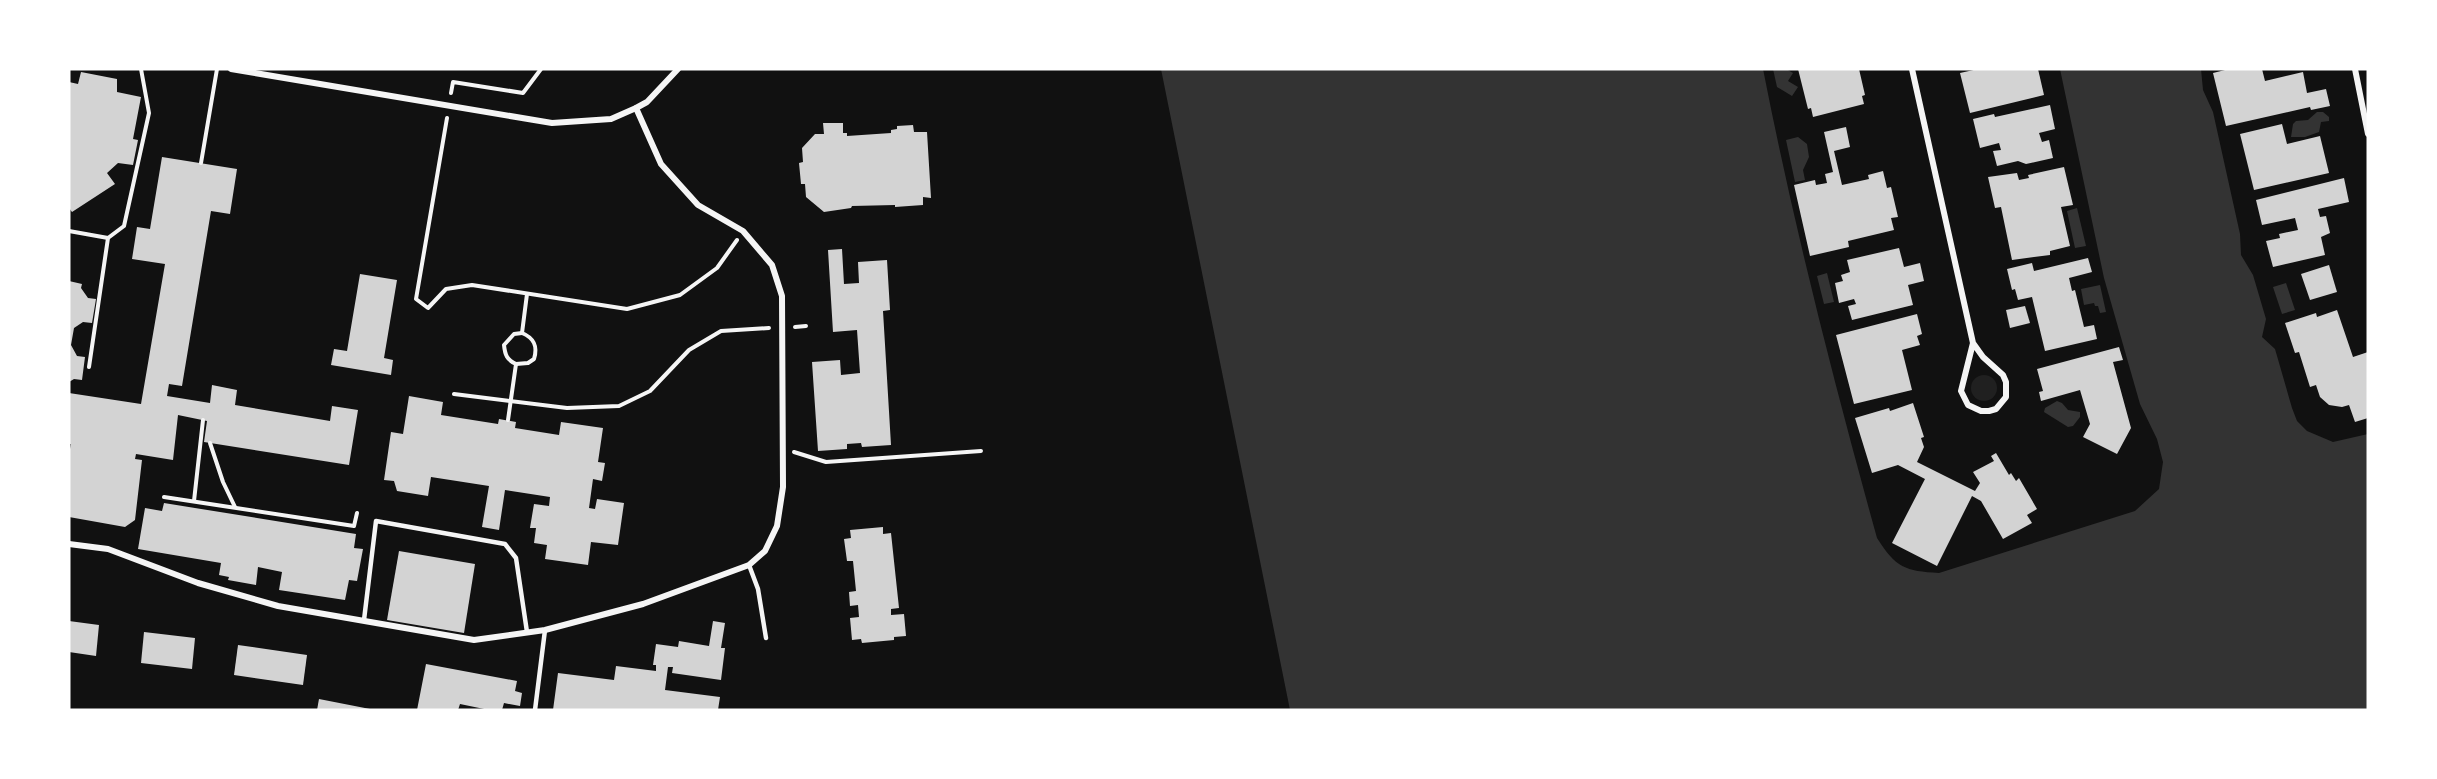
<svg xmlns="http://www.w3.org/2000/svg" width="2437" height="779" font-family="'Roboto Condensed',sans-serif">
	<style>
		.green { fill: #202020 }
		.water { fill: #333 }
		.building { fill: #d3d3d3 }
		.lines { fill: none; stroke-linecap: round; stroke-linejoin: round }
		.path { stroke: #f5f5f5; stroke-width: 4 }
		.service { stroke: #f5f5f5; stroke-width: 4.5 }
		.minor { stroke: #f5f5f5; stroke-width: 6 }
	</style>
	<rect width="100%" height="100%" fill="#111"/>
	<circle class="green" cx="1984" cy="388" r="13"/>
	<g class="water">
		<path d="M1161,69H1763C1794,227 1834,383 1877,538C1896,568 1905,571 1939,573L2135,511L2159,489L2163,462L2157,439L2140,404L2104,278L2060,69H2201L2203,90L2213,112L2240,234L2241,255L2253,275L2266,319L2262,337L2275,349L2292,408L2297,421L2307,431L2333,442L2368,434V710H1290Z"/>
		<path d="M1773,69H1786L1793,73L1788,81L1798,87L1792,96L1777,87Z"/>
		<path d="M2317,112H2323L2329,117V121L2321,122L2319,132L2305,137H2291L2293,124L2296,121L2308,120Z"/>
		<path d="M1798,137L1807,144L1809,157L1803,170L1805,180L1795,182L1786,140Z"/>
		<path d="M2077,208L2086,246L2075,248L2067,211Z"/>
		<path d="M1827,273L1834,302L1824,304L1817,276Z"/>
		<path d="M2286,283L2295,310L2282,314L2273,287Z"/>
		<path d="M2100,285L2106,312L2100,313L2098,306H2095L2094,303L2084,305L2081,289Z"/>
		<path d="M2057,401L2062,403L2068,410L2080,412V417L2073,426L2068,427L2044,412L2045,408Z"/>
	</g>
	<g class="building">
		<path d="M1798,69H1859L1865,95L1862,96L1864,104L1813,117L1811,108L1808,109Z"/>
		<path d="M1978,69H2038L2044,95L1970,113L1960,73Z"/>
		<path d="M2229,69H2262L2265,81L2303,72L2307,93L2326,89L2330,106L2311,110L2310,107L2226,126L2213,73Z"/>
		<path d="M81,72L117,79V92L141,97L133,139L138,140L133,165L118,163L107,173L115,184L72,212L69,208V82L78,84Z"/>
		<path d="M2050,105L2055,129L2039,133L2042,142L2049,140L2053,158L2026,164L2018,161L1997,166L1993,151L2001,150L1999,143L1980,148L1973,119L1994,114L1995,117Z"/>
		<path d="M823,123H843V133H847V136L891,133V130L897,129V126L913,125L914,132H927L931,198L923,197V205L895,207V205L852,206L851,208L824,212L806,197L805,184H801L799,163L803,162L802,148L815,134H824Z"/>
		<path d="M2282,124L2287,144L2320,136L2329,173L2254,190L2240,134Z"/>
		<path d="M1846,127L1850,147L1834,151L1842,185L1869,179L1868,175L1883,171L1887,188L1891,187L1898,217L1891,218L1894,230L1848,241L1849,247L1810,256L1794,185L1815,180L1816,185L1827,183L1825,174L1833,172L1824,132Z"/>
		<path d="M162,157L237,169L230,214L211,211L182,386L169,384L167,396L210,403L212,385L237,390L235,405L330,421L332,406L358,410L349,465L204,442L207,421L178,415L173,460L136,454L135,459L142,460L135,520L125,527L69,517V454L71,444H69V393L141,404L165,264L132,259L137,227L150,229Z"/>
		<path d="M2064,167L2073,205L2061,207L2070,246L2050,251V255L2012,260L2001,207L1995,208L1988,177L2017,173L2019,180L2029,178L2028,175Z"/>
		<path d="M2344,178L2349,202L2318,209L2320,217L2326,216L2330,233L2321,237L2325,255L2273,267L2266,241L2280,238L2279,234L2298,230L2295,218L2262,225L2256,200Z"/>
		<path d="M1899,248L1904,267L1920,263L1924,281L1908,285L1913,305L1852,320L1848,306L1856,304L1854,299L1839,303L1835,283L1843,281L1841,275L1850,272L1847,260Z"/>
		<path d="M842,249L844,284L859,283L858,262L887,260L890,310L883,311L891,445L862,447L861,443L847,444V449L818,451L812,362L840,360L841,375L860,373L857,330L833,332L828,250Z"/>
		<path d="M2088,258L2092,272L2069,278L2072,291L2075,290L2084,327L2094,325L2097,339L2045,351L2032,297L2018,300L2015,289L2012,290L2007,269L2032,263L2034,271Z"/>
		<path d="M2329,265L2337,292L2310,300L2301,274Z"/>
		<path d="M360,274L397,280L384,358L393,360L391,375L331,365L334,349L347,351Z"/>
		<path d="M69,281L82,284L81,288L88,298L96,299L92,323L83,322L74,328L71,345L77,356L85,357L82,380L74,379L69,382Z"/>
		<path d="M2025,306L2030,323L2010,328L2006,310Z"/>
		<path d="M2337,310L2353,357L2368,352V418L2355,422L2349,405L2342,407L2329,405L2320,397L2316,385L2310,387L2299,352L2295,353L2285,323L2316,313L2317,317Z"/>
		<path d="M1917,314L1922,334L1917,336L1920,345L1902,350L1912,390L1854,404L1836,335Z"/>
		<path d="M2119,347L2123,360L2113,362L2131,428L2117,454L2083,437L2090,424L2080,390L2041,401L2039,392L2043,391L2037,369Z"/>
		<path d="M409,396L443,402L441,415L498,424L499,419L516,422L515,428L559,435L561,422L603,428L598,462L605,463L602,481L593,479L589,508L595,509L597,499L624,503L618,545L591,542L588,565L545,559L547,545L534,543L536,528H530L534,504L549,506L550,497L505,490L499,530L482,527L489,486L431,477L428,496L397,491L394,481L384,480L391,432L403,434Z"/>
		<path d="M1913,403L1924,437L1921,438L1924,447L1917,462L1975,491L1980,483L1973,472L1994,461L1991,456L1996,453L2009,475L2011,473L2016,481L2019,478L2037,509L2027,515L2032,523L2003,539L1981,501L1972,496L1937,566L1892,543L1925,479L1898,465L1872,473L1855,418L1889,408L1890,411Z"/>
		<path d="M164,503L356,534L354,548L363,549L357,581L349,580L345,600L279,590L282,572L258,567L256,585L228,580L229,577L219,575L221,563L138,549L145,508L162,511Z"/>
		<path d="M883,527V534L891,533L899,608L891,609V615L904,614L906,636L894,637V640L862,643L861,639L852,640L850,618L859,617L858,605L850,606L849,592L856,591L853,561H847L844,539L851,538L850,530Z"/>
		<path d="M399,551L475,564L464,633L387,620Z"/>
		<path d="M69,621L99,625L96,656L69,652Z"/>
		<path d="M713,621L725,623L721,648H725L721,680L672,673L673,667H668L665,690L720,697L718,710H553L558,673L614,680L616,666L656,671V665H653L656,644L678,647L679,641L709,646Z"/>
		<path d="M144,632L195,638L192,669L141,663Z"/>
		<path d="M238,645L307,655L303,685L234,675Z"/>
		<path d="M426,664L517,681L515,691L522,693L520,706L504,703L502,710H489L460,704L458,710H417Z"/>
		<path d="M319,699L370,709V710H317Z"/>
	</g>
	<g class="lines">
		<g class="path">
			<path d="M451,93L453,82L523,93L541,69"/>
			<path d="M447,118L416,299L428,308L446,289L472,285L627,309L680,295L717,268L737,240"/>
			<path d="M201,163L217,69"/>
			<path d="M69,231L108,238"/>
			<path d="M795,327L806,326"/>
			<path d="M516,364L528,363L534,359C538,346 534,338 522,333"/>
			<path d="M89,367L108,238L124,226L149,113L141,69"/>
			<path d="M454,394L567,408L619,406L650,391L689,350L721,331L769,328"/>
			<path d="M508,420L516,364C507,360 505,355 504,345L514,334L522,333L527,294"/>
			<path d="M210,443L223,482L235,507"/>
			<path d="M794,452L826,462L981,451"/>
			<path d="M164,497L354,526L357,513"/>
			<path d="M194,501L203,420"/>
		</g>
		<g class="service">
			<path d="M749,565L758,589L766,638"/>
			<path d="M364,620L376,521L505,544L516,558L527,632"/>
			<path d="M535,710L545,630"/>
		</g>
		<g class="minor">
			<path d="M231,69L552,123L611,119L636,108L647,102L678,69"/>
			<path d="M1912,69L1973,343L1961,391L1968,405L1981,411H1989L1996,409L2006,397V382L2003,375L1983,357L1973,343"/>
			<path d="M2355,69L2368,134"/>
			<path d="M69,544L108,549L198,583L278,606L474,640L545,630L643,604L749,565L765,551L777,526L783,487L782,296L772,265L743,231L698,205L661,164L636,108"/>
		</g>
	</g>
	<rect width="2437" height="779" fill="none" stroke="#ffffff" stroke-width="141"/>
</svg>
